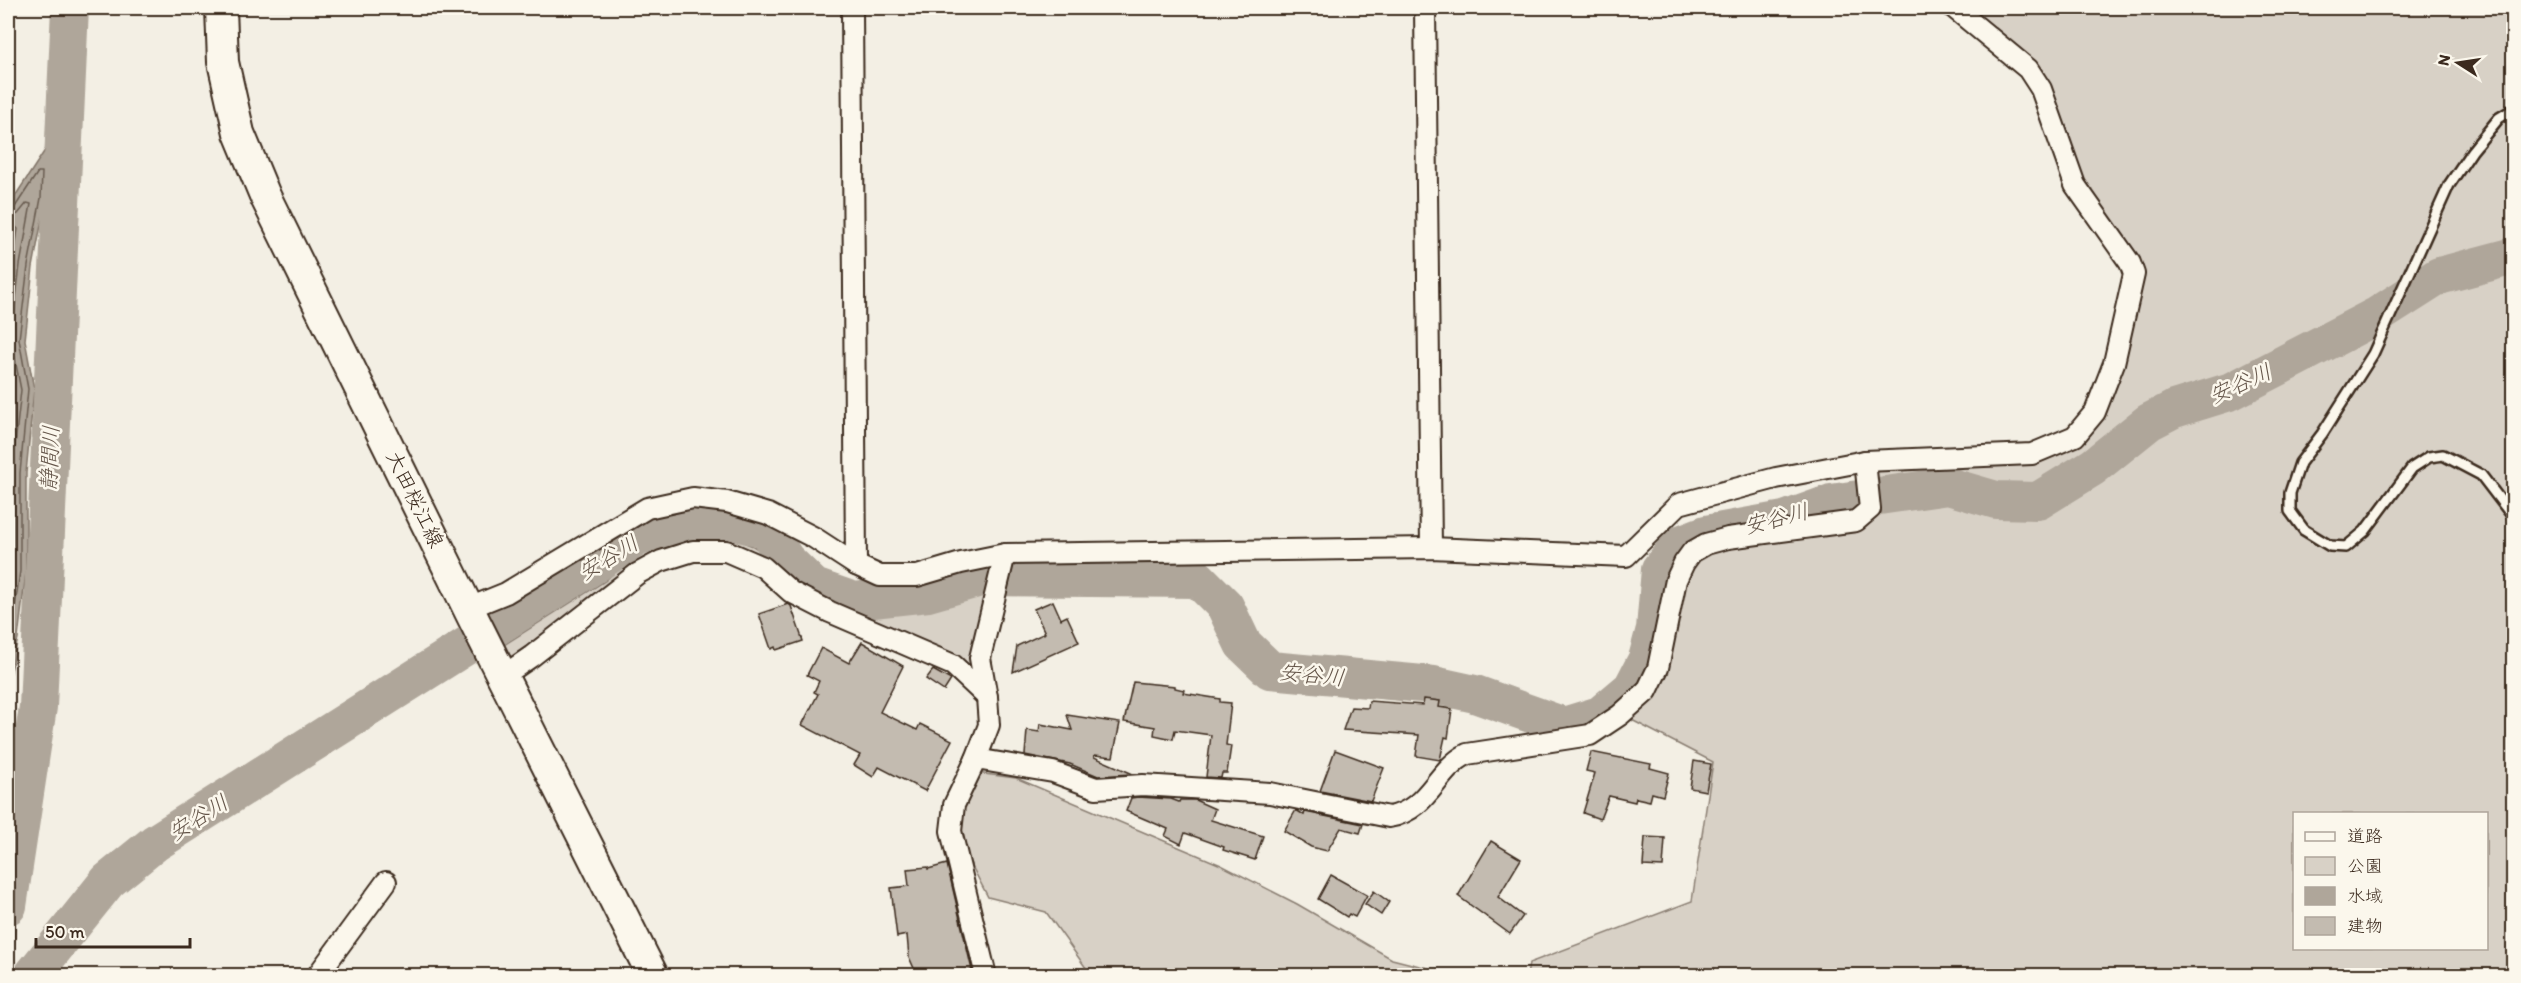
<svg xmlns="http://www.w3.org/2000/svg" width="2521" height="983" font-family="Itim,'Klee One',sans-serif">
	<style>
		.green { fill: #d8d1c6; stroke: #8a7e72; stroke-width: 1.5; fill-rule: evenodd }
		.water { fill: #afa69a; stroke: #817468; stroke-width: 1.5 }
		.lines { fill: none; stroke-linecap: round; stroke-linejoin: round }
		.shore { stroke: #695c50; stroke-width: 1.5 }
		.river { stroke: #afa69a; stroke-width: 38 }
		.building { fill: #c3bbb0; stroke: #3b2a1e; stroke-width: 1.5 }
		.service-casing { stroke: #3b2a1e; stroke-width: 14 }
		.minor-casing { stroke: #3b2a1e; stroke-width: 24 }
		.primary-casing { stroke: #3b2a1e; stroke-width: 34 }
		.service { stroke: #fbf7ec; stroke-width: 9 }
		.minor { stroke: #fbf7ec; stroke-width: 20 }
		.primary { stroke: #fbf7ec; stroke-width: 30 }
		.labels { text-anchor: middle; stroke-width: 5; stroke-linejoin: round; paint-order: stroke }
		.street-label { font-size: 21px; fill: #3b2a1e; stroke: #fbf7ec }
		.water-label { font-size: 22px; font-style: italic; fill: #645549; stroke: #fbf7ec }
	</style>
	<rect width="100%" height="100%" fill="#f3efe4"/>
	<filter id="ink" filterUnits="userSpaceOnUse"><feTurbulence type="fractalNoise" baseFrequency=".0167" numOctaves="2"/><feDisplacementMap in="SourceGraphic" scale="12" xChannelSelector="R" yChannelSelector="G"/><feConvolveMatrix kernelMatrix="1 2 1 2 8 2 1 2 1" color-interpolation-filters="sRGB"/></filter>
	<g filter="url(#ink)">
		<g class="green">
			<path d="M1960,8H2513V975L1527,976L1529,963L1692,901L1713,762L1624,716L1649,696L1682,576L1702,550L1854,526L1873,468L2083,437L2138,276L2080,183L2048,89ZM2294,814H2486V948H2294Z"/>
			<path d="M696,534L724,535L753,546L782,564L802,586L850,608L880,602H912L995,586L971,671L693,546L512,659L502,646L605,581L625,563L655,543Z"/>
			<path d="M976,773L1016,778L1221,865L1297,904L1392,959L1455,975H1091L1046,912L988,897L961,845L958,807Z"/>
		</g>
		<g class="water">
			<path d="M53,138L46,199L33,267L25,340L34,389L26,473V572L18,638L8,685V207Z"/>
			<path d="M8,707L21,777L13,976L8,975Z"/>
		</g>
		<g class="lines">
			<g class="shore">
				<path d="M8,210L15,207L38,172H42L41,198L28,266L19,339L28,389L20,473V571L8,656"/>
				<path d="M8,217L18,214L27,203L31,204L20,265L11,339L21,390L12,472V571L8,610"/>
				<path d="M8,226H15L18,229L8,295"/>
				<path d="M8,369L11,390L8,430"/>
				<path d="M8,740L15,778L8,965"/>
			</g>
			<g class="river">
				<path d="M8,906L38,707L70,8"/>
				<path d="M32,976L108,881L155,843L638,537L686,522L730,521L766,529L786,560L814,587L854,601L928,593L984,577L1198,579L1225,606L1243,644L1270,670L1434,685L1475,694L1564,726L1600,715L1632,688L1647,659L1655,629L1660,569L1680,544L1706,534L1784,520L1831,503L1948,486L1996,500L2038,501L2093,467L2149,422L2174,409L2232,391L2378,315L2439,276L2514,256"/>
			</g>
		</g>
		<g class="building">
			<path d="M1053,601L1061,619L1067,616L1079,642L1013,672L1017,646L1045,633L1034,609Z"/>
			<path d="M788,604L791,606L803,641L776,650L775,647L771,649L759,614Z"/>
			<path d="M862,642L903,666L880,712L917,730L920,724L952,740L925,791L879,767L873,777L854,765L860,755L802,725L818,694L814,692L819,681L807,675L821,648L849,663Z"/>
			<path d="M933,670L951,680L944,691L926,679Z"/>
			<path d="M1133,682L1175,686V688L1184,690L1183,693L1220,699V702L1231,703L1226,745L1231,746L1227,773H1222L1221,778L1206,777L1211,735L1175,730L1173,739L1154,735L1155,727L1124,722Z"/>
			<path d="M1424,699L1440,701L1439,707L1452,709L1448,738L1445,737L1440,760L1416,756L1419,735L1343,730L1351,707L1368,708L1369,701L1423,705Z"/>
			<path d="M1067,715L1120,723L1113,757L1095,755L1094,757L1133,774L1098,776L1070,764L1025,755L1027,730L1039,732L1040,724L1072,730Z"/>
			<path d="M1335,750L1384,768L1371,801L1320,791Z"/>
			<path d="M1591,752L1651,764L1650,768L1669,773L1663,796L1652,793L1650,801L1636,798L1635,802L1609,796L1600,819L1583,813L1595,773L1586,771Z"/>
			<path d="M1694,761L1711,764L1706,791L1690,788Z"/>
			<path d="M1138,797L1171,799L1179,802L1180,800H1195L1215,809L1211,820L1263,836L1255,860L1223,850L1224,847L1185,833L1181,844L1165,836L1168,829L1126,811L1131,798Z"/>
			<path d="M1296,810L1304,815L1305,812L1363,824L1360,833L1341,828L1327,851L1311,847L1284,831Z"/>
			<path d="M1645,837L1665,838L1663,867L1643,866Z"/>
			<path d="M1491,841L1521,859L1498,897L1523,916L1510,934L1458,896Z"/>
			<path d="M947,864L972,970L959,975H917L909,957L907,935L897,937L891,888L909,886L907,869L928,867V869Z"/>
			<path d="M1331,875L1367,895L1355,917L1349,914L1347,917L1318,899Z"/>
			<path d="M1374,891L1389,902L1381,915L1365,904Z"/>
		</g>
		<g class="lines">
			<g class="service-casing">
				<path id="service" d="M2514,109L2499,118L2472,151L2449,185L2373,354L2322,434L2300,463L2290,493V511L2304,530L2330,546L2346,547L2365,531L2412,468L2429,457L2443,455L2481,475L2514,518"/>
			</g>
			<g class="minor-casing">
				<g id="minor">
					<path d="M852,8L856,565"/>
					<path d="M1425,8L1431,548"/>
					<path d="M469,608L506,593L647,508L693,498L727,502L768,514L813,537L856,565L880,576H917L961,563L1005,554L1431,548L1626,556L1679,504L1776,478L1865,461L2032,454L2075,436L2095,412L2114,363L2134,274L2130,263L2075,185L2041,89L2028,69L1954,8"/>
					<path d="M503,676L532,656L637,574L661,561L693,551H726L763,567L791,592L830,612L953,665L987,697"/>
					<path d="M976,759L989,725L987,697L980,658L1005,554"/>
					<path d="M317,976L386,882"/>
					<path d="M986,976L951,831L954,805L976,759L1053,772L1096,788L1143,785L1270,793L1389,817C1429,810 1435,771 1467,754L1590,735L1620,715L1647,691L1658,668L1676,580L1684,563L1692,552L1706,544L1728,538L1856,521L1870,509L1865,461"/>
				</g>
			</g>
			<g class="primary-casing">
				<path id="primary" d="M221,8L223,62L239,133L266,198L475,622L653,976"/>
			</g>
			<use href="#service" class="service"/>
			<use href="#minor" class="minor"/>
			<use href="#primary" class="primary"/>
		</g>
	</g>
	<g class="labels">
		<g class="street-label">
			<text transform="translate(415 499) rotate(64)" y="7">大田桜江線</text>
		</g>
		<g class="water-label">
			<text transform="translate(2240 383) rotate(-24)" y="8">安谷川</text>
			<text transform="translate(49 458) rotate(-87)" y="8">静間川</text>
			<text transform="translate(1776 518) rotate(-14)" y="8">安谷川</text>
			<text transform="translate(608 557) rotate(-31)" y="8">安谷川</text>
			<text transform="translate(1312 674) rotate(6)" y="8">安谷川</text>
			<text transform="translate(198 817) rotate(-32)" y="8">安谷川</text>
		</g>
	</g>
	<rect width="2521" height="983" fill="none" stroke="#fbf7ec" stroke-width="30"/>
	<rect x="15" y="15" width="2491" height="953" fill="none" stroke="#3b2a1e" stroke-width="2" filter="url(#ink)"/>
	<rect x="2293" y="812" width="195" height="138" fill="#fbf7ec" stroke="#aea59a" stroke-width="1.5"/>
	<rect x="2305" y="832" width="30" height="9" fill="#fbf7ec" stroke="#aea59a" stroke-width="1.5"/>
	<text x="2347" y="842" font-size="18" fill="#3b2a1e">道路</text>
	<rect x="2305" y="857" width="30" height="18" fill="#d8d1c6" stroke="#aea59a" stroke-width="1.5"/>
	<text x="2347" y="872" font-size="18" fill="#3b2a1e">公園</text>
	<rect x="2305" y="887" width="30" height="18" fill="#afa69a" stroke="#aea59a" stroke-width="1.5"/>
	<text x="2347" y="902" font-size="18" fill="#3b2a1e">水域</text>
	<rect x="2305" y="917" width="30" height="18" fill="#c3bbb0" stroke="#aea59a" stroke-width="1.5"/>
	<text x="2347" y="932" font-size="18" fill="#3b2a1e">建物</text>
	<g transform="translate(2458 63) rotate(282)" stroke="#fbf7ec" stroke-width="4.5" paint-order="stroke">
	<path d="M0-4.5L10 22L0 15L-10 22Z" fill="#3b2a1e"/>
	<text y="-9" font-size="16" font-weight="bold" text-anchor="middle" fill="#3b2a1e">N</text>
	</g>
	<path d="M36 938v9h154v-9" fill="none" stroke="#3b2a1e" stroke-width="3"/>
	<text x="45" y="938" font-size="18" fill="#3b2a1e" stroke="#fbf7ec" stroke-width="4.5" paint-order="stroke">50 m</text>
</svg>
